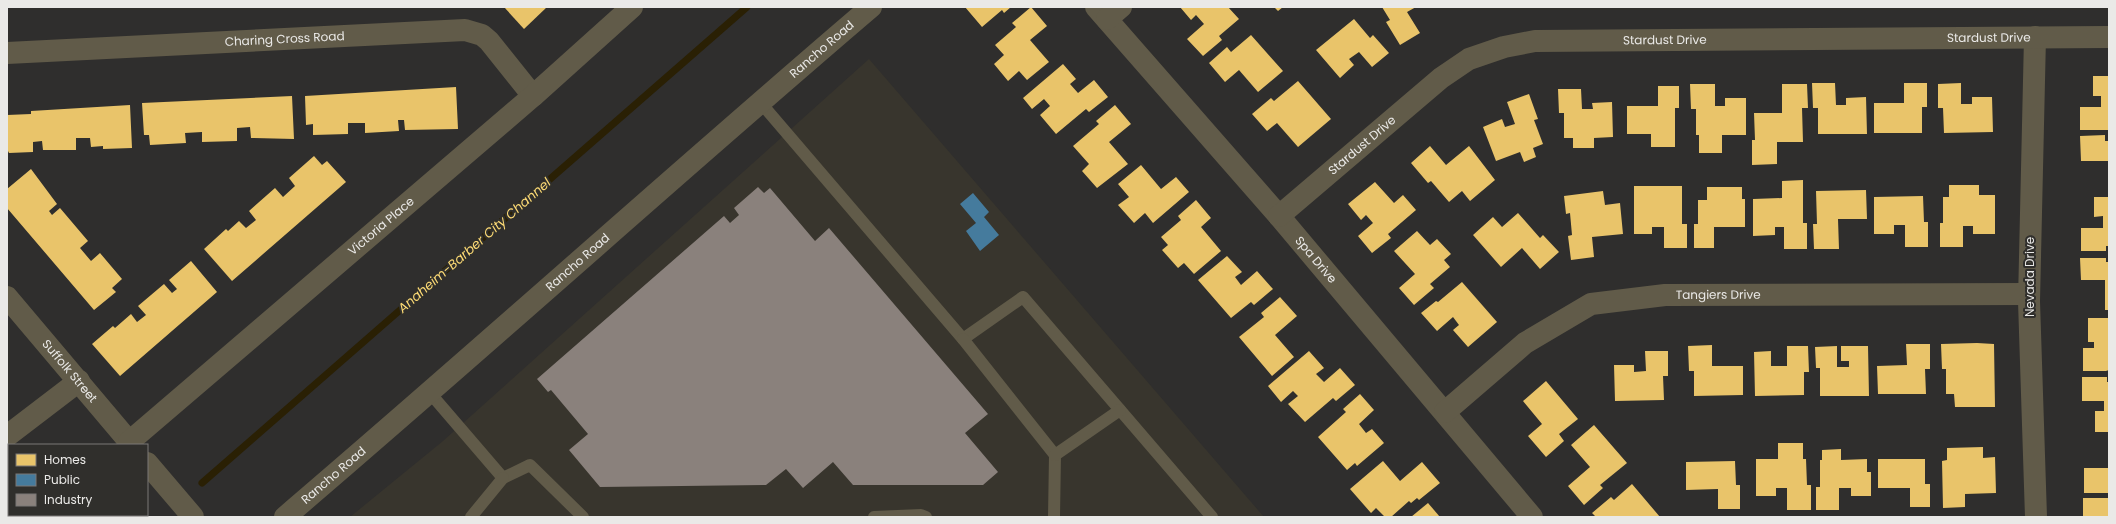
<svg xmlns="http://www.w3.org/2000/svg" width="2116" height="524" font-family="Poppins,sans-serif">
	<style>
		.built { fill: #38352d }
		.homes { fill: #e9c46a }
		.public { fill: #457b9d }
		.industry { fill: #8a817c }
		.lines { fill: none; stroke-linecap: round; stroke-linejoin: round }
		.stream { stroke: #2a2004; stroke-width: 7 }
		.service { stroke: #615b49; stroke-width: 12 }
		.minor { stroke: #615b49; stroke-width: 22 }
		.tertiary { stroke: #615b49; stroke-width: 22 }
		.labels { text-anchor: middle; stroke-width: 4; stroke-linejoin: round; paint-order: stroke }
		.street-label { font-size: 12px; fill: #eae9e7; stroke: #302f2c }
		.water-label { font-size: 13px; font-style: italic; fill: #fcda75; stroke: #302f2c }
	</style>
	<rect width="100%" height="100%" fill="#2f2e2d"/>
	<path class="built" d="M869,59L1264,517H350L443,441Z"/>
	<g class="homes">
		<path d="M504,7H547L524,29Z"/>
		<path d="M965,7H1011L1004,13L1002,10L982,27Z"/>
		<path d="M1031,7L1047,26L1030,40L1049,62L1027,80L1019,71L1008,81L994,64L1004,55L995,45L1016,27L1012,23Z"/>
		<path d="M1180,7H1228L1239,19L1219,36L1222,40L1203,56L1187,39L1204,24L1196,15L1191,20Z"/>
		<path d="M1274,7H1283L1278,11Z"/>
		<path d="M1382,7H1416L1407,12L1420,33L1400,45L1386,22L1390,20Z"/>
		<path d="M1354,19L1370,38L1373,35L1389,53L1372,67L1359,52L1349,59L1354,65L1340,78L1316,50Z"/>
		<path d="M1251,35L1283,71L1258,92L1239,70L1225,82L1209,63L1227,47L1231,52Z"/>
		<path d="M1063,64L1076,79L1070,84L1078,93L1094,80L1108,97L1089,112L1086,109L1056,134L1040,115L1050,106L1044,99L1032,109L1023,98Z"/>
		<path d="M2093,76H2109V130H2080V107H2101V96H2093Z"/>
		<path d="M1298,81L1331,119L1298,147L1277,123L1267,131L1252,114L1271,98L1274,101Z"/>
		<path d="M1812,83H1835L1836,105H1846V98L1866,97L1867,134H1818V108H1813Z"/>
		<path d="M1904,83H1927V107H1922V133H1874V103H1904Z"/>
		<path d="M1961,83V104H1972V97H1992L1993,132L1944,133L1943,108H1938V84Z"/>
		<path d="M1690,84H1715V106H1725V98H1746V135H1722V153H1699V135H1696V109H1691Z"/>
		<path d="M1782,84H1807L1808,108H1802L1803,142H1777V164L1752,165V140H1755L1754,113H1782Z"/>
		<path d="M1658,86H1679V108H1675V147H1651V134H1627V106H1658Z"/>
		<path d="M456,87L458,129L405,130L404,120H398L399,131L365,133V123H348V134L313,135V124L306,125L305,96Z"/>
		<path d="M1558,89H1581L1582,109H1593L1592,103L1612,102L1613,137L1594,138V148H1573V138H1564V113H1559Z"/>
		<path d="M1529,94L1538,119L1534,120L1543,144L1533,148L1536,157L1524,162L1520,152L1496,161L1483,127L1502,119L1505,127L1515,124L1507,102Z"/>
		<path d="M292,96L294,139L251,138L250,127L237,128V141L202,142V132L185,133L186,143L150,145L149,135H144L142,103Z"/>
		<path d="M130,105L132,148L103,149V146L91,147L90,138H76V150H43L42,141L33,142V152L9,153L7,149V115L31,114V111Z"/>
		<path d="M1115,105L1131,124L1109,142L1128,164L1097,188L1082,171L1089,164L1073,146L1099,124L1096,121Z"/>
		<path d="M2105,135V141H2109V161H2081L2080,136Z"/>
		<path d="M1430,146L1446,165L1469,146L1495,180L1470,201L1462,191L1449,202L1431,181L1428,183L1411,163Z"/>
		<path d="M314,156L322,165L327,161L346,182L232,281L204,249L226,229L228,231L239,221L246,228L256,220L249,211L275,188L283,197L295,186L289,178Z"/>
		<path d="M1141,165L1161,189L1176,177L1189,192L1153,223L1145,213L1134,223L1118,205L1129,197L1118,184Z"/>
		<path d="M31,169L57,204L49,211L52,215L60,208L88,241L80,248L91,261L100,253L122,279L112,288L116,292L94,310L7,208V189Z"/>
		<path d="M1803,180V223H1807V249H1784V227H1775V235L1753,236V199L1782,198V181Z"/>
		<path d="M1375,182L1394,203L1403,195L1416,210L1388,234L1391,238L1372,253L1358,236L1373,223L1366,215L1361,220L1348,204Z"/>
		<path d="M1949,185H1979V195H1995V234H1973V226H1963V247H1940V223H1943V197H1949Z"/>
		<path d="M1634,186H1682V224H1687V248H1664V227H1652V234H1634Z"/>
		<path d="M1707,187H1742V199H1745V227H1714V248H1694V224H1698V200H1707Z"/>
		<path d="M1866,190L1867,219H1838L1839,249H1814L1813,224H1817L1816,191Z"/>
		<path d="M1603,191L1605,205L1620,203L1623,234L1592,237L1594,257L1571,260L1568,236L1572,235L1570,213L1566,214L1564,196Z"/>
		<path d="M1923,196L1924,222H1928V247H1905V225H1894V234H1874V197Z"/>
		<path d="M2094,197H2109V246H2106V251H2081V228H2103V216L2094,217Z"/>
		<path d="M1196,200L1211,218L1201,227L1221,251L1194,274L1184,263L1178,268L1162,250L1168,245L1161,237L1181,220L1178,216Z"/>
		<path d="M1518,213L1540,238L1543,235L1559,252L1540,269L1522,248L1501,267L1473,235L1493,217L1502,227Z"/>
		<path d="M1417,231L1430,245L1437,239L1451,254L1444,260L1450,267L1430,284L1434,288L1414,305L1399,288L1415,274L1394,251Z"/>
		<path d="M1227,256L1242,272L1235,277L1241,285L1257,271L1273,289L1254,305L1251,302L1231,318L1198,280Z"/>
		<path d="M2080,258H2106V262H2109V310H2105V280H2081Z"/>
		<path d="M191,261L217,292L120,376L92,344L113,326L115,328L131,314L137,322L146,315L138,306L164,284L172,293L177,289L169,280Z"/>
		<path d="M1462,282L1497,322L1468,347L1453,330L1459,325L1453,317L1437,331L1421,313L1436,301L1438,302Z"/>
		<path d="M1280,297L1297,316L1275,335L1294,357L1272,376L1239,337L1264,317L1261,313Z"/>
		<path d="M2088,318H2109V370L2106,371H2083V348H2094V342H2088Z"/>
		<path d="M1977,343L1994,344L1995,407H1955L1954,394H1946V369H1942L1941,344Z"/>
		<path d="M1906,344H1930V369H1925L1926,394H1878L1877,366L1907,365Z"/>
		<path d="M1712,345V366H1743V395L1694,396V371H1689L1688,346Z"/>
		<path d="M1787,346H1808L1809,372H1804V395L1755,396L1754,352L1771,351V366H1787Z"/>
		<path d="M1837,346V367H1849V361H1841V346H1868L1869,396H1820V368H1816L1815,347Z"/>
		<path d="M1309,351L1324,368L1316,374L1324,382L1340,368L1355,385L1336,401L1333,398L1305,422L1288,404L1298,396L1293,391L1281,402L1268,386Z"/>
		<path d="M1645,351H1668V376H1663L1664,400L1615,401L1614,365H1634V372L1646,371Z"/>
		<path d="M2082,377H2107V382H2109V432H2095V411H2104V401H2082Z"/>
		<path d="M1546,381L1578,419L1559,434L1564,441L1546,457L1528,436L1542,424L1523,401Z"/>
		<path d="M1360,394L1374,410L1359,424L1366,433L1372,429L1384,443L1357,466L1355,463L1347,470L1318,437L1346,412L1343,409Z"/>
		<path d="M1594,425L1627,463L1600,485L1603,488L1584,505L1568,486L1590,467L1571,445Z"/>
		<path d="M1778,443H1803V459H1806L1807,485H1811V510H1787V488H1776V496H1756V459H1778Z"/>
		<path d="M1983,447V458L1995,457L1996,493L1965,494V507L1943,508L1942,461L1947,460V448Z"/>
		<path d="M1841,449V460L1867,459V472H1871V496H1851V488H1839V510H1816V487H1820V460H1822V450Z"/>
		<path d="M1878,459H1925V484H1930V507H1910V488H1878Z"/>
		<path d="M1383,461L1400,481L1422,462L1440,483L1419,500L1417,498L1411,503L1409,501L1391,517H1385L1376,508L1371,513L1350,489Z"/>
		<path d="M1735,461L1736,485H1740V509H1718V489L1686,490V462Z"/>
		<rect x="2084" y="468" width="25" height="25"/>
		<path d="M1632,484L1660,517H1596L1592,513L1611,497L1614,500Z"/>
		<path d="M2083,498H2108L2109,517H2083Z"/>
		<path d="M1428,503L1440,517H1411Z"/>
	</g>
	<path class="public" d="M973,193L989,212L984,217L999,235L980,251L966,231L976,223L960,204Z"/>
	<path class="industry" d="M758,187L764,193L770,188L815,241L829,228L988,414L965,433L998,472L983,485H853L833,462L803,488L786,469L766,485L600,487L569,450L588,434L551,390L548,392L537,379L724,216L730,223L739,215L734,208Z"/>
	<g class="lines">
		<path class="stream" d="M202,483L747,7"/>
		<g class="service">
			<path d="M760,102L963,339L1023,297L1212,517"/>
			<path d="M963,339L1055,455L1054,517"/>
			<path d="M430,393L503,478L530,465L583,517"/>
			<path d="M1055,455L1120,410"/>
			<path d="M471,517L503,478"/>
			<path d="M874,517L921,515L926,517"/>
		</g>
		<g class="minor">
			<path id="s1" d="M1096,7L1279,216L1532,517"/>
			<path d="M1107,19L1121,7"/>
			<path d="M2035,37L2029,301L2036,517"/>
			<path id="s2" d="M7,53L465,30L482,35L489,41L533,96"/>
			<path id="s3" d="M1279,216L1441,78L1469,59L1504,47L1535,41L2109,37"/>
			<path id="s4" d="M7,297L132,445"/>
			<path id="s5" d="M1445,412L1525,343L1591,304L1665,295L2029,294"/>
			<path d="M7,436L79,381"/>
			<path id="s6" d="M129,442L533,96L632,7"/>
			<path d="M147,463L193,517"/>
		</g>
		<path class="tertiary" id="s7" d="M285,517C482,349 674,175 871,7"/>
	</g>
	<g class="labels">
		<g class="street-label">
			<text dy="4" stroke="none"><textPath href="#s3" startOffset="769">Stardust Drive</textPath></text>
			<text dy="4" stroke="none"><textPath href="#s2" startOffset="278">Charing Cross Road</textPath></text>
			<text dy="4" stroke="none"><textPath href="#s3" startOffset="445">Stardust Drive</textPath></text>
			<text dy="4" stroke="none"><textPath href="#s7" startOffset="712">Rancho Road</textPath></text>
			<text dy="4" stroke="none"><textPath href="#s3" startOffset="109">Stardust Drive</textPath></text>
			<text dy="4" stroke="none"><textPath href="#s6" startOffset="332">Victoria Place</textPath></text>
			<text dy="4" stroke="none"><textPath href="#s1" startOffset="335">Spa Drive</textPath></text>
			<text dy="4" stroke="none"><textPath href="#s7" startOffset="388">Rancho Road</textPath></text>
			<text transform="translate(2030 277) rotate(-90)" y="4">Nevada Drive</text>
			<text dy="4" stroke="none"><textPath href="#s5" startOffset="310">Tangiers Drive</textPath></text>
			<text dy="4" stroke="none"><textPath href="#s4" startOffset="97">Suffolk Street</textPath></text>
			<text dy="4" stroke="none"><textPath href="#s7" startOffset="64">Rancho Road</textPath></text>
		</g>
		<g class="water-label">
			<text transform="translate(474 245) rotate(-41)" y="5">Anaheim-Barber City Channel</text>
		</g>
	</g>
	<rect width="2116" height="524" fill="none" stroke="#eae9e7" stroke-width="16"/>
	<rect x="8" y="444" width="140" height="72" fill="#302f2c" stroke="#7a7977"/>
	<rect x="16" y="454" width="20" height="12" fill="#e9c46a" stroke="#7a7977"/>
	<text x="44" y="464" font-size="12" fill="#eae9e7">Homes</text>
	<rect x="16" y="474" width="20" height="12" fill="#457b9d" stroke="#7a7977"/>
	<text x="44" y="484" font-size="12" fill="#eae9e7">Public</text>
	<rect x="16" y="494" width="20" height="12" fill="#8a817c" stroke="#7a7977"/>
	<text x="44" y="504" font-size="12" fill="#eae9e7">Industry</text>
</svg>
